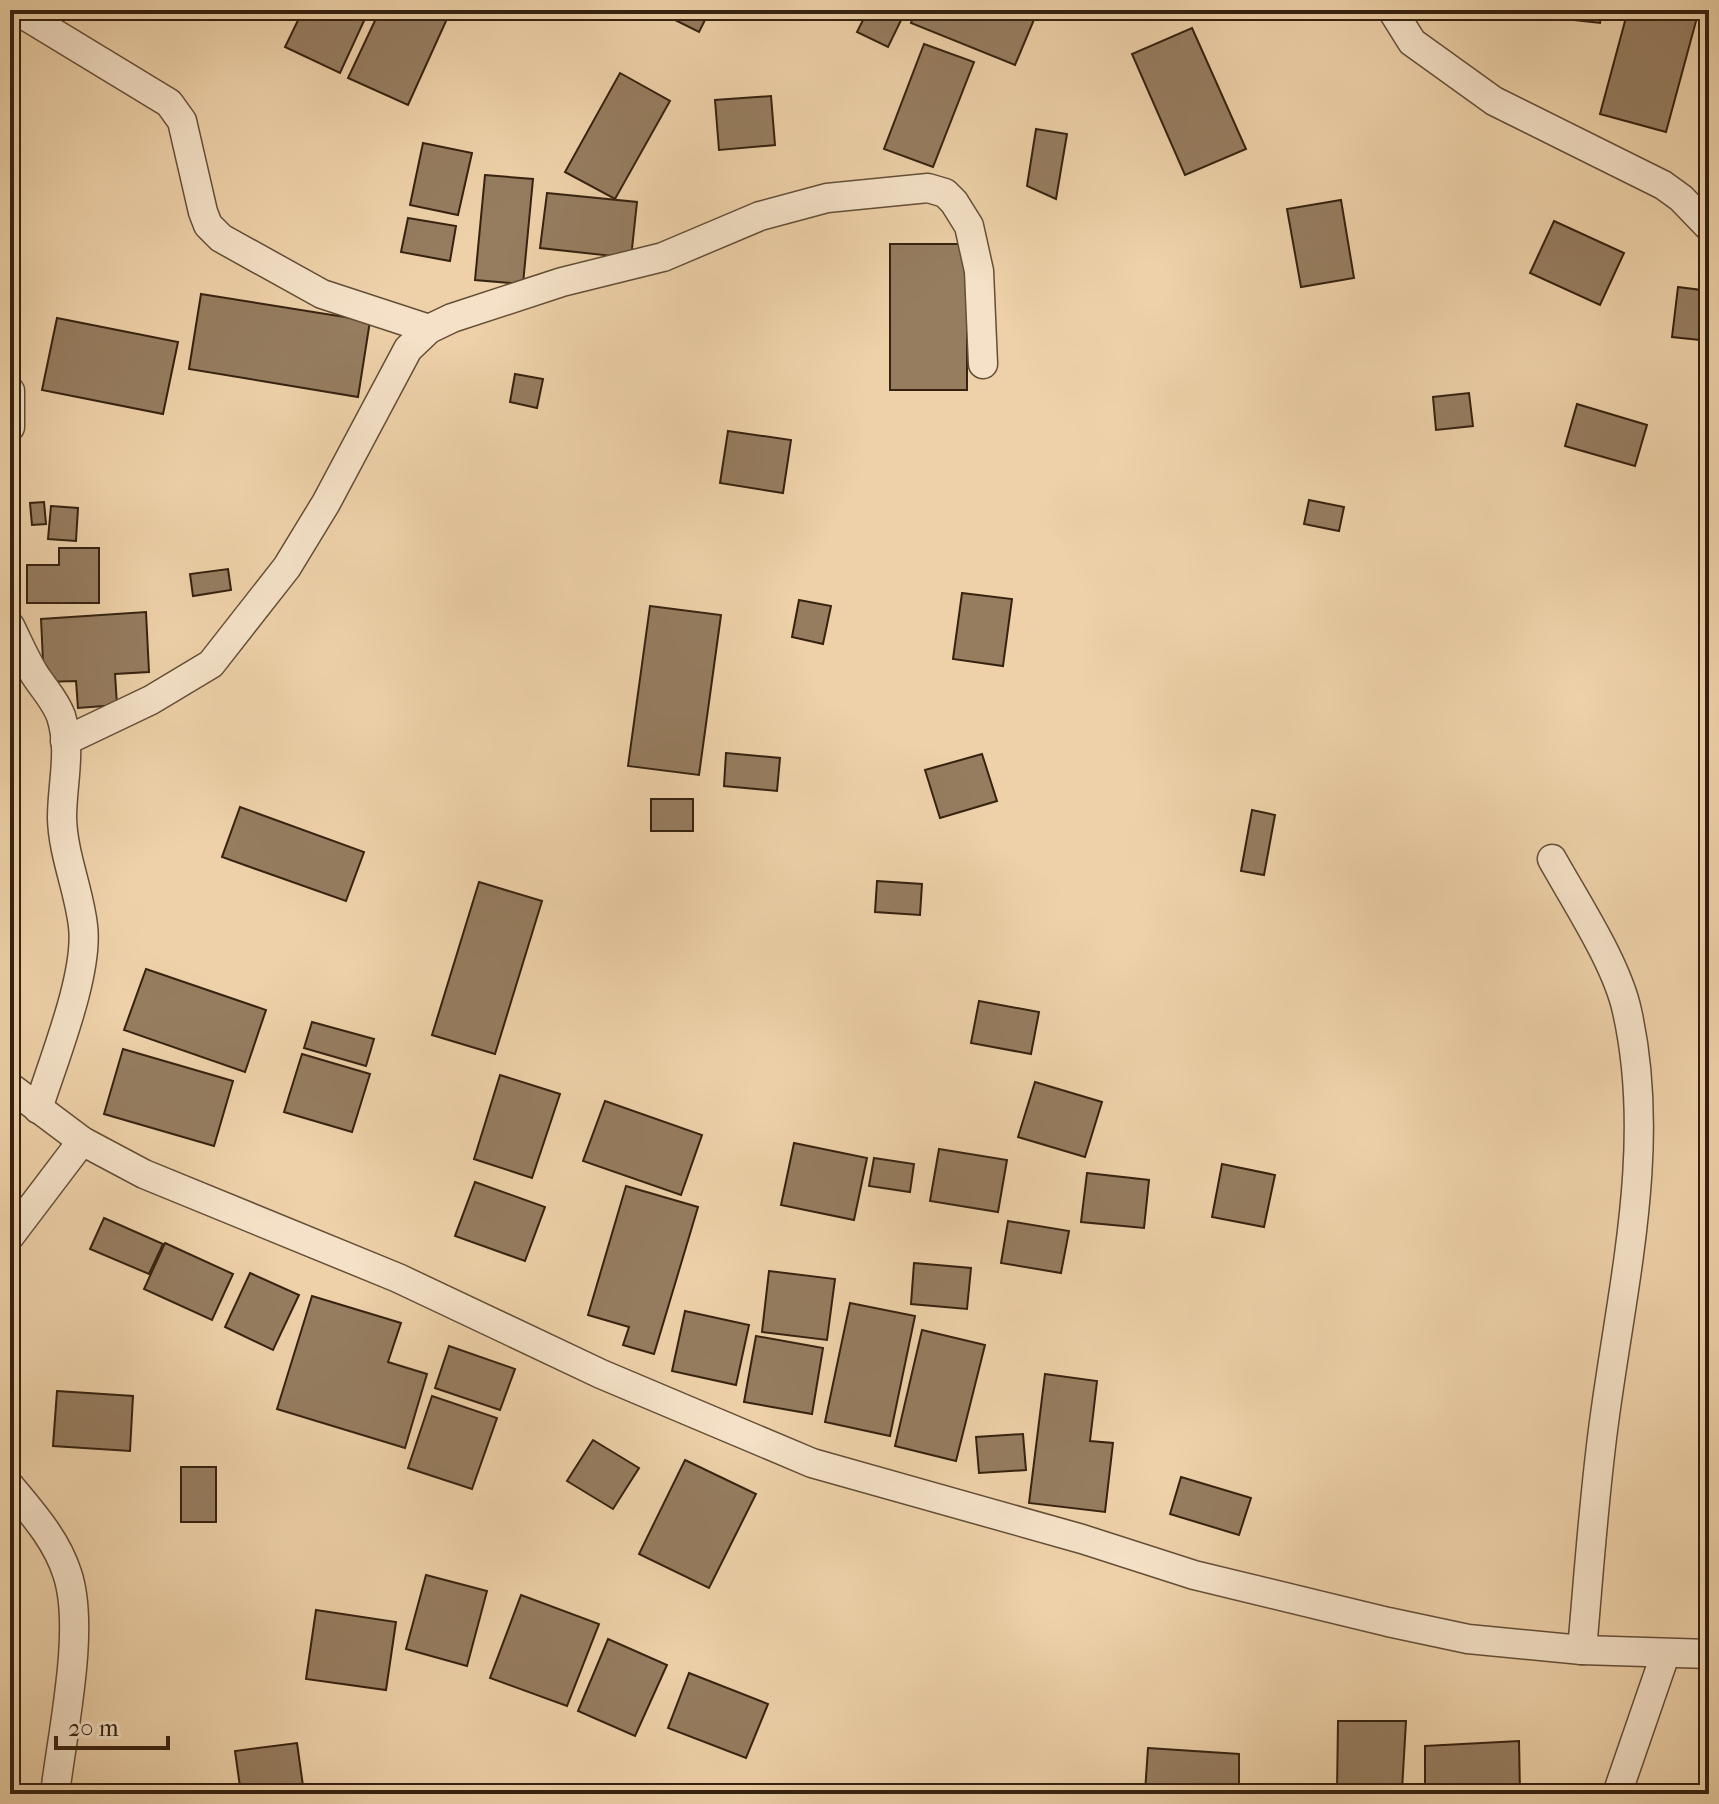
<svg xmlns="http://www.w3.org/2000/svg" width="1719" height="1804" font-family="'IM FELL French Canon',serif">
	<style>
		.building { fill: #967d60; stroke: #362210; stroke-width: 2 }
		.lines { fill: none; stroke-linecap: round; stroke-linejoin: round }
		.minor-casing { stroke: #644e36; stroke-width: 31 }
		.minor { stroke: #f4e1c7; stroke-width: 28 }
	</style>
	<rect width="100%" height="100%" fill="#eed1a9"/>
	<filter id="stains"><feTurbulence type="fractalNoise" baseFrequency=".0025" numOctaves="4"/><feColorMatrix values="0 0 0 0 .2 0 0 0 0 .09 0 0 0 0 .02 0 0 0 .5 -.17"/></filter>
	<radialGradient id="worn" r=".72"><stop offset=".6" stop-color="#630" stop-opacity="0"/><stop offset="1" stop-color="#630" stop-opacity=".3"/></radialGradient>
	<g class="building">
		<path d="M303,10H369L340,73L285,47Z"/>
		<path d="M380,10H451L408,105L348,78Z"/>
		<path d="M655,10H710L699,32Z"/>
		<path d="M868,10H906L888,47L857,32Z"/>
		<path d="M916,10H1038L1015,65L911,23Z"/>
		<path d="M1567,10H1602L1600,23L1566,19Z"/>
		<path d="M1628,10H1699L1666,132L1600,114Z"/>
		<path d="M1192,28L1246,149L1185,175L1132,54Z"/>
		<path d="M924,44L974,62L933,167L884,149Z"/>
		<path d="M620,73L670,101L615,199L565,172Z"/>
		<path d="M771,96L775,145L719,150L715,100Z"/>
		<path d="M1036,129L1067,134L1056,199L1027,186Z"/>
		<path d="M423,143L472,153L458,215L410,205Z"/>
		<path d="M485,175L533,179L523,284L475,280Z"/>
		<path d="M547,193L637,202L631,258L540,248Z"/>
		<path d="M1341,200L1354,278L1301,287L1287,209Z"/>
		<path d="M408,218L456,226L450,261L401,252Z"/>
		<path d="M1554,221L1624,253L1600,305L1530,273Z"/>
		<rect x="890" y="244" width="77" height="146"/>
		<path d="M1678,287L1709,291V341L1672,337Z"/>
		<path d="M201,294L370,321L358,397L189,369Z"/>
		<path d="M57,318L178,342L163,414L42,390Z"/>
		<path d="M515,374L543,379L537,408L510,402Z"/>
		<path d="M1469,393L1473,426L1436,430L1433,397Z"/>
		<path d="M1577,404L1647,425L1635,466L1565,446Z"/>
		<path d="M728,431L791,440L783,493L720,483Z"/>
		<path d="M1309,500L1344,507L1339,531L1304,524Z"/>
		<path d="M44,502L46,524L32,525L30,503Z"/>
		<path d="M51,506L78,508L76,541L48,539Z"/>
		<path d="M59,548H99V603H27V565H59Z"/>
		<path d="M228,569L231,590L193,596L190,574Z"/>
		<path d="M962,593L1012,599L1003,666L953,659Z"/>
		<path d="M799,600L831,606L823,644L792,637Z"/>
		<path d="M650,606L721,615L699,775L628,766Z"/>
		<path d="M146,612L149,672L115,674L117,705L78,708L76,681L44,682L41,619Z"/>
		<path d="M726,753L780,758L777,791L724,786Z"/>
		<path d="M982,754L997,801L940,818L925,770Z"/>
		<rect x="651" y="799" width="42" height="32"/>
		<path d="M240,807L364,852L346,901L222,857Z"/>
		<path d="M1252,810L1275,815L1264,875L1241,871Z"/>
		<path d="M877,881L922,884L920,915L875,912Z"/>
		<path d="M479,882L542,901L495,1054L432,1035Z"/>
		<path d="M146,969L266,1010L245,1072L124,1030Z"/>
		<path d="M979,1001L1039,1012L1031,1054L971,1043Z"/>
		<path d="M312,1022L374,1039L366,1066L304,1048Z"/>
		<path d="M123,1049L233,1081L214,1146L104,1114Z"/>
		<path d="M302,1054L370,1074L352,1132L284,1112Z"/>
		<path d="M500,1075L560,1094L532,1178L474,1159Z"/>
		<path d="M1035,1082L1102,1102L1085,1157L1018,1137Z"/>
		<path d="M605,1101L702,1135L681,1195L583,1161Z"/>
		<path d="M794,1143L867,1158L854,1220L781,1205Z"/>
		<path d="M939,1149L1007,1160L998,1212L930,1201Z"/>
		<path d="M874,1158L914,1164L910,1192L869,1186Z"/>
		<path d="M1222,1164L1275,1175L1264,1227L1212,1217Z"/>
		<path d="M1087,1173L1149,1180L1144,1228L1081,1222Z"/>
		<path d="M475,1182L545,1207L525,1261L455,1236Z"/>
		<path d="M626,1186L698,1207L654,1354L623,1345L629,1327L588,1315Z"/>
		<path d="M104,1218L163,1244L149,1274L90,1249Z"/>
		<path d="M1008,1221L1069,1231L1061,1273L1001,1263Z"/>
		<path d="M165,1243L233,1274L212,1320L144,1289Z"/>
		<path d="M914,1263L971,1268L967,1309L911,1304Z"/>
		<path d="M769,1271L835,1279L827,1340L762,1332Z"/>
		<path d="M250,1273L299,1295L273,1350L225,1327Z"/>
		<path d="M312,1296L401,1323L388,1362L427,1374L405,1448L277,1409Z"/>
		<path d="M850,1303L915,1316L890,1436L825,1422Z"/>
		<path d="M685,1311L749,1325L736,1385L672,1371Z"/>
		<path d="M922,1330L985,1345L956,1461L895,1446Z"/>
		<path d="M756,1336L823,1348L812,1414L744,1402Z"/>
		<path d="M449,1346L515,1369L500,1410L435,1388Z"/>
		<path d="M1045,1374L1097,1381L1090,1441L1113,1443L1105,1512L1029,1503Z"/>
		<path d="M57,1391L133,1396L130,1451L53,1446Z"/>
		<path d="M432,1396L497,1418L472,1489L408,1468Z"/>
		<path d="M1023,1434L1026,1470L979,1473L976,1437Z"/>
		<path d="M593,1440L639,1468L613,1509L567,1481Z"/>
		<path d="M685,1460L756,1494L709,1588L639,1554Z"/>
		<rect x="181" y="1467" width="35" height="55"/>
		<path d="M1181,1477L1251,1498L1239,1535L1170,1514Z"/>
		<path d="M426,1575L487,1591L467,1666L406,1649Z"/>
		<path d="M521,1595L599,1624L567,1706L490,1678Z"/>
		<path d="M316,1610L396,1622L386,1690L306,1679Z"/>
		<path d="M608,1639L667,1665L635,1736L578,1711Z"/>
		<path d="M689,1673L768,1704L746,1758L668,1728Z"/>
		<path d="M1338,1721H1406L1402,1790L1337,1792Z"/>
		<path d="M1519,1741L1520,1794H1425V1746Z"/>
		<path d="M297,1743L304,1793L241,1794L235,1751Z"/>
		<path d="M1148,1748L1239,1754V1792H1145Z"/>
	</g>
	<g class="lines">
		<g class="minor-casing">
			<g id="minor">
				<path d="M16,10L169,103L182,121L203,212L208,225L221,238L322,294L429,329"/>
				<path d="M1392,10L1412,42L1494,101L1663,185L1681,198L1709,227"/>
				<path d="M10,391V427"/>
				<path d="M10,626C18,642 25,659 35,675C44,689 55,700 61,716C72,751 62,783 62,818C63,855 79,890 83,926C89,974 53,1061 38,1109"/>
				<path d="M65,741L151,700L211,664L287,567L326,503L408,349L429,329L452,318L562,282L663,257L760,216L827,198L928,188L945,193L954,202L969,226L979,271L983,364"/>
				<path d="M1552,859C1576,902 1617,964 1627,1011C1657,1144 1623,1282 1605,1415C1594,1493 1589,1572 1582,1650"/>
				<path d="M10,1087L82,1141L144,1174L398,1278L601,1374L812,1463L1082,1539L1194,1575L1388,1622L1468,1639L1582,1650L1709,1654"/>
				<path d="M10,1236L82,1141"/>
				<path d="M10,1486C32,1513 56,1539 67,1573C86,1628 62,1733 55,1794"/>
				<path d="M1617,1794L1665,1655"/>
			</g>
		</g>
		<use href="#minor" class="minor"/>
	</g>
	<rect width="1719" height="1804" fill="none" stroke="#eed1a9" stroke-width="40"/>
	<rect x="12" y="12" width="1695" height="1780" fill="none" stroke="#362210" stroke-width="4"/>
	<rect x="20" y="20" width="1679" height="1764" fill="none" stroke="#362210" stroke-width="2"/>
	<path d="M56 1736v12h112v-12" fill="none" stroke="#362210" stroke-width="4"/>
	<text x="68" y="1736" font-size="24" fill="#362210" stroke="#f4e1c7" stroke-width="6" paint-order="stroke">20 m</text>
	<rect width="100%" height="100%" filter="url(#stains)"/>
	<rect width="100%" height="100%" fill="url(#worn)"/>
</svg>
